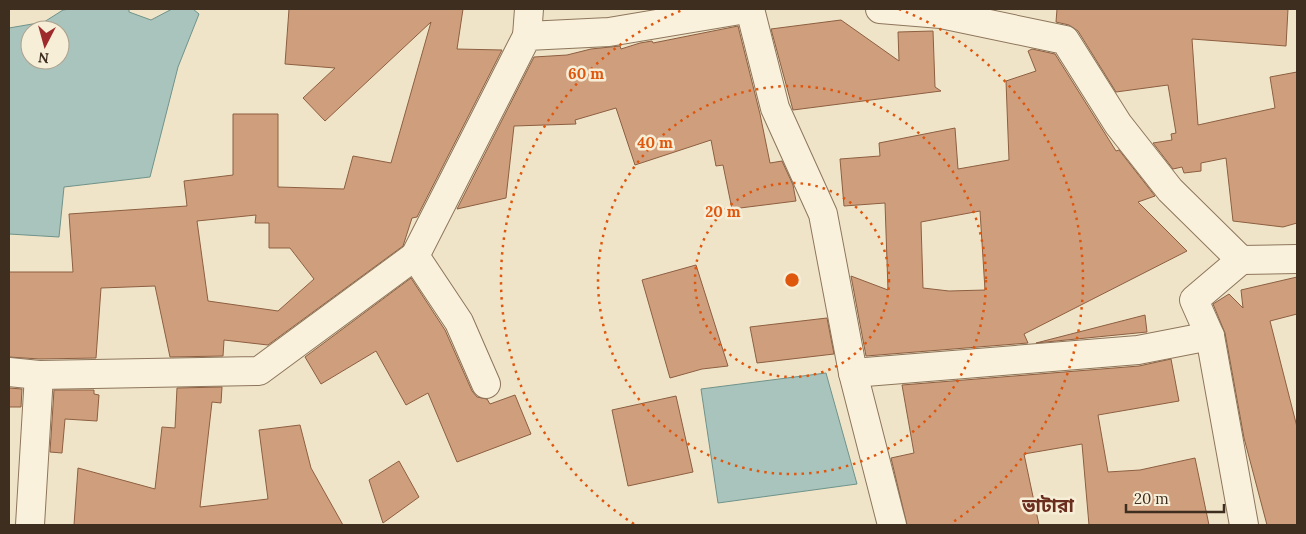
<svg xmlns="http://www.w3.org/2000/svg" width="1306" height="534" font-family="Lora,'Noto Sans Bengali',serif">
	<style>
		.water { fill: #a9c4bc; stroke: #6f938a; fill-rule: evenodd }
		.building { fill: #cf9f7d; stroke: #8d5f41; fill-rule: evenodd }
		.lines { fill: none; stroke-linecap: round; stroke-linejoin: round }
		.minor-casing { stroke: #8d765c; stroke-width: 30 }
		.minor { stroke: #faf1dc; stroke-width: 28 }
		.ring { fill: none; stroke: #df570d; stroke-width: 2.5; stroke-dasharray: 2.5 5 }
		.labels { text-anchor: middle; stroke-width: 5; stroke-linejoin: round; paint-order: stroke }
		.district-label { font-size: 19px; font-weight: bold; fill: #6b2e1e; stroke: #f7eed8 }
		.centre { fill: #df570d; stroke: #f7eed8; stroke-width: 2.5 }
		.ring-label { font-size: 15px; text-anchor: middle; font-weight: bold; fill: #df570d; stroke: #f7eed8; stroke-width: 5; stroke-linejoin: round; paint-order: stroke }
	</style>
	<rect width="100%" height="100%" fill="#f0e4c8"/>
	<g class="water">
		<path d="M70,9H129V12L151,20L172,9H193L199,14L178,67L150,177L64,187L59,237L9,234V28L44,22L63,10ZM30,30H60V60H30Z"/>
		<path d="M826,373L857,484L718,503L701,389Z"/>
	</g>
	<g class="building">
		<path d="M289,9H463L457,49L502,50L417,217L412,218L403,246L268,345L224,340L223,356L170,357L155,286L101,288L96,358L40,359L9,357V272H73L69,214L187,206L184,181L233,175V114H278V187L344,189L353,156L391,163L431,22L325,121L303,98L335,68L285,64ZM256,215L255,223H269V248H290L314,279L278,311L208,301L197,221Z"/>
		<path d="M1057,9H1288L1286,46L1192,39L1198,125L1275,108L1270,77L1297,72V223L1283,227L1233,221L1226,158L1201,163V171L1184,173L1182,167L1173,169L1153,143L1172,140L1171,134L1176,133L1168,85L1116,92L1078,31L1069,25L1056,22Z"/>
		<path d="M841,20L899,61L898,32L933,31L935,87L941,91L793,110L771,29Z"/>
		<path d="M738,26L760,114L770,163L782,161L793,185L796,201L732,209L723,165L716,166L711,140L635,165L616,108L575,120L576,124L514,126L506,198L457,209L534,57L567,55L591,49L620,46L621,49L640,43L652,41L653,43Z"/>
		<path d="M1032,49L1055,54L1116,151L1119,150L1155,196L1138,202L1187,251L1024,334L1028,343L866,356L851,276L888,290L885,203L844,206L840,159L880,156L879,143L955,128L958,169L1009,160L1006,81L1036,71L1028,51ZM980,211L985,290L949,291L923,288L921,222Z"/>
		<path d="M696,265L728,366L702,369L670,378L642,280Z"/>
		<path d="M1297,277V314L1270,321L1297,427V525H1267L1244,438L1225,333L1213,304L1229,294L1243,308L1241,290Z"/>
		<path d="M411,278L445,330L472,391L477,397L487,399L490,404L515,395L531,434L457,462L428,393L406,405L376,351L321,384L305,357Z"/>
		<path d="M1145,315L1147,332L1036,343Z"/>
		<path d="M827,318L834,354L757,363L750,327Z"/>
		<path d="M1171,359L1179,401L1098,415L1108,472L1140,470L1195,458L1209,525H1089L1082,444L1024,454L1039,525H907L891,458L914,453L902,385L1139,366Z"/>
		<path d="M222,387L221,403L212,402L200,507L268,499L259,430L300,425L311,468L343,525H74L78,468L155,489L162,427L175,428L177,388Z"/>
		<path d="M9,388L22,389L21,407H9Z"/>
		<path d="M54,390H94V394L99,395L97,421L65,419L62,453L50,452Z"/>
		<path d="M676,396L693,472L628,486L612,410Z"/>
		<path d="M399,461L419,497L383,523L369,480Z"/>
	</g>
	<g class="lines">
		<g class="minor-casing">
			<g id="minor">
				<path d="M750,9L775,108L823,214L853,373L892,525"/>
				<path d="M880,9L941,14L1065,40L1118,124L1170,190L1241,260L1297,259"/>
				<path d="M527,36L529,9"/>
				<path d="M415,256L459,322L486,384"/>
				<path d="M1241,260L1194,300L1210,336L1244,525"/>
				<path d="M9,372L39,375L259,371L415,256L527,36L609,32L746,9"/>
				<path d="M853,373L1138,350L1210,336"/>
				<path d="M30,525L39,375"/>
			</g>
		</g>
		<use href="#minor" class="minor"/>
	</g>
	<g class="ring">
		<circle cx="792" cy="280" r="97"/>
		<circle cx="792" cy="280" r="194"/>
		<path d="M634 524A291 291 0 0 1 685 9M899 9A291 291 0 0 1 950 524"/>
	</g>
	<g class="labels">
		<g class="district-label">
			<text x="1048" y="512">ভাটারা</text>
		</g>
	</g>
	<circle cx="792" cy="280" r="8" class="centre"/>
	<g class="ring-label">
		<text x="586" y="79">60 m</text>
		<text x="655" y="148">40 m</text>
		<text x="723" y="217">20 m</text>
	</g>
	<rect width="1306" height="534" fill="none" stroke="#3d2e20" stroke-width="20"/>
	<g transform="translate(45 45) rotate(186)"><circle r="24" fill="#f7eed8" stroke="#ada18e"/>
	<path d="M0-4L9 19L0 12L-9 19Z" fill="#9e2a2b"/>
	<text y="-8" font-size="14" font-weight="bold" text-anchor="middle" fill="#3d2e20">N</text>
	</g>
	<path d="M1126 504v8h98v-8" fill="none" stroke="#3d2e20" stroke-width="2.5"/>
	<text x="1134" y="504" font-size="15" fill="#3d2e20" stroke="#f7eed8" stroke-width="4" paint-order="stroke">20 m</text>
</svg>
